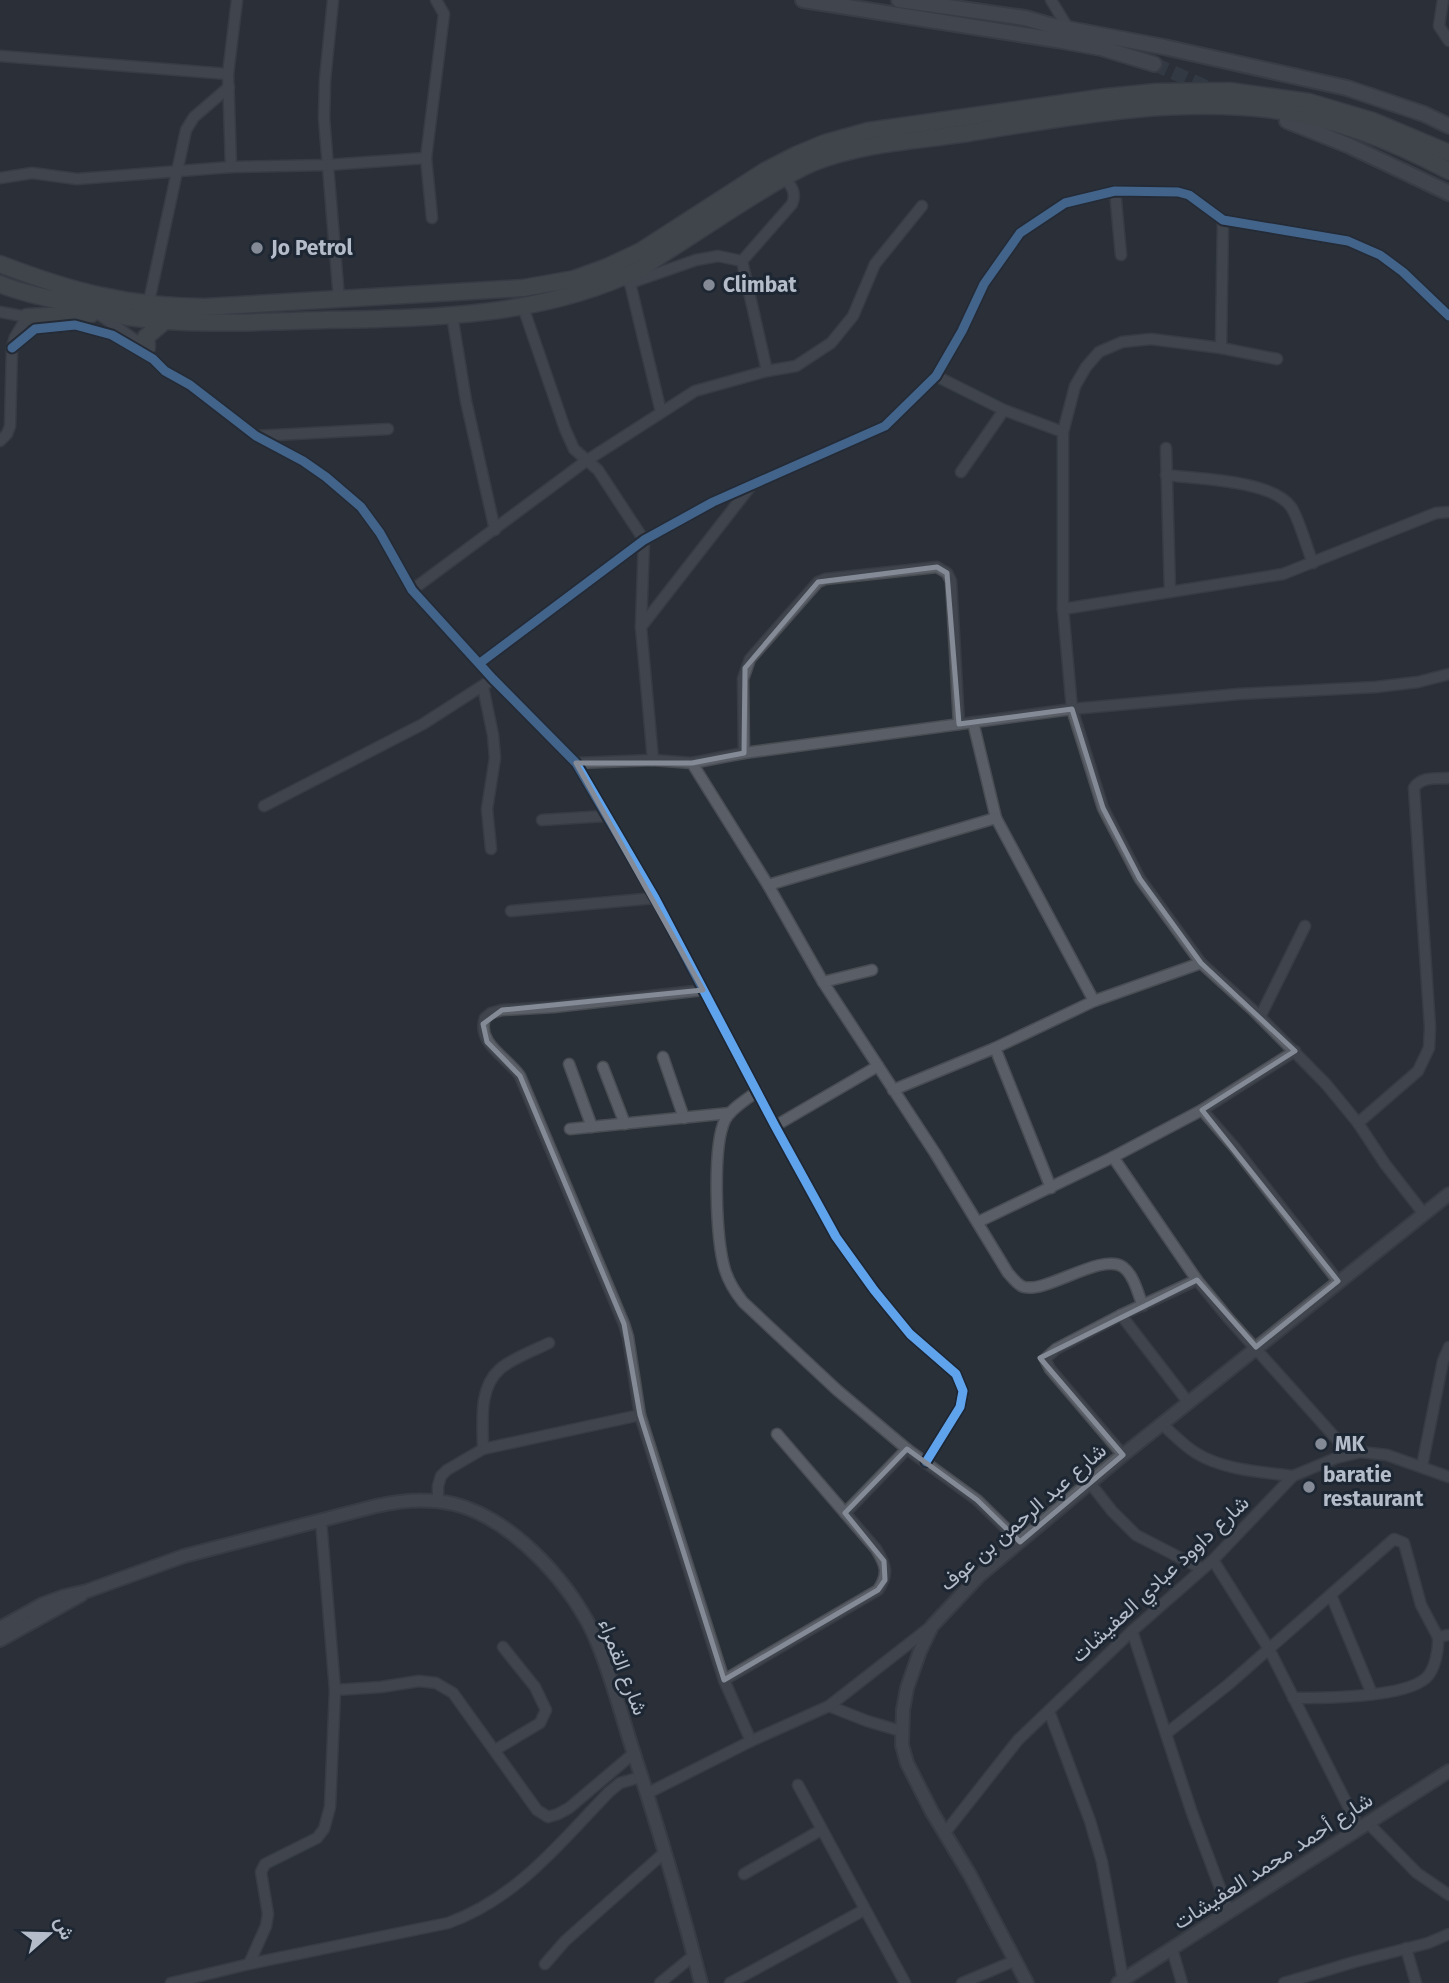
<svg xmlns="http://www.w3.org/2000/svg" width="1449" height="1983" font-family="'Fira Sans',Vazirmatn,sans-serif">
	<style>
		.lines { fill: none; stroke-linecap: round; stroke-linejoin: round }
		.primary-tunnel { stroke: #3f454e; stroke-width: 14; stroke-dasharray: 14 7; stroke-linecap: butt }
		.minor-casing { stroke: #484c53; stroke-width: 13 }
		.tertiary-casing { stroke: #484c53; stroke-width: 16 }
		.primary-casing { stroke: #484c55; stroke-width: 18 }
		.trunk-casing { stroke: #474c53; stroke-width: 19 }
		.minor { stroke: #5a5e66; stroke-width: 10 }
		.tertiary { stroke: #5a5e66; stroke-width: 12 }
		.primary { stroke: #5c6168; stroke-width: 14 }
		.trunk { stroke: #5b5f64; stroke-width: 16 }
		.cycleway-casing { stroke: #1d2633; stroke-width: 13 }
		.cycleway { stroke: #60a3ed; stroke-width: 9 }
		.marked { fill: none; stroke: #848b96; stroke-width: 5; stroke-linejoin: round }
		.poi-dot { fill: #848b96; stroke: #1d2633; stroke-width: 2.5 }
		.labels { text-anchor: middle; stroke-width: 6; stroke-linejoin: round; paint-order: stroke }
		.poi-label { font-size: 21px; font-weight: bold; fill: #b4bcc9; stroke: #1d2633; text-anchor: start }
		.street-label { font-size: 21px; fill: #b4bcc9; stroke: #1d2633 }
	</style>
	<rect width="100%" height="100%" fill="#2a3038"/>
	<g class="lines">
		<path class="primary-tunnel" d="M1154,64L1213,90"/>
		<g class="minor-casing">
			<g id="minor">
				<path d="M333,0L325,80L324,118L339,299"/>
				<path d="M1051,0L1068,28"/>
				<path d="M1443,0L1439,26L1449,41"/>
				<path d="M0,56L228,74"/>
				<path d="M231,167L228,74L237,0"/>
				<path d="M0,178L32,173L77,179L231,167L327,165L426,158"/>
				<path d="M1115,191L1121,255"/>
				<path d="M432,218L426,158L444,14L436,0"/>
				<path d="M621,278L630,283L661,412"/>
				<path d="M630,283L696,260L718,256L742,261"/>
				<path d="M148,306L186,130L194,117L229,87"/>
				<path d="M523,307L565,429L574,449L598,470L644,540L641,627L653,760"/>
				<path d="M0,312L27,317L15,337L12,348L10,426L7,434L0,441"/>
				<path d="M100,315L148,349"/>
				<path d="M452,315L466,401L495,530"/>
				<path d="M12,348L35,329L75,325L112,335L153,359L165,371L190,385L256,436L303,461L326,477L361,507L380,533L412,590L493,679L576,763L655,898L775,1126L836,1237L874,1290L910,1334L956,1374L963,1391L960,1407L926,1462"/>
				<path d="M1221,348L1223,220"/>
				<path d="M1277,359L1221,348L1151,339L1122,342L1099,352L1086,367L1075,386L1063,432V609L1072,709L1103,808L1140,879L1201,963L1254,1011L1326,1084L1358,1123L1385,1164L1424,1214"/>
				<path d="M767,371L742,261L792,204C797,192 791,186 784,177"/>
				<path d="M936,376L1004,410L1063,432"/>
				<path d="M256,436L388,429"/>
				<path d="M1166,448L1170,592"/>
				<path d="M961,472L1004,410"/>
				<path d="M1166,475C1198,479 1272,480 1291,507C1299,518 1307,549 1313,563"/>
				<path d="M412,590L586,461L695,391L767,371L796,366L831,343L853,316L875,264L922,206"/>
				<path d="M1063,609L1283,574L1436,513L1449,512"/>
				<path d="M641,627L750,487"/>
				<path d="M480,663L644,540L713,502L885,426L936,376L962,331L984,284L1020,233L1065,203L1115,191L1178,192L1189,195L1223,220L1348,241L1380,255L1403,272L1449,316"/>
				<path d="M483,687L493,735L495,758L487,809L491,849"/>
				<path d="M973,722L996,818L1094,1001"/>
				<path d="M744,753L743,679L750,659L818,582L825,579L937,567L947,573L951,581L959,724"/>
				<path d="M576,763L653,760L692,763L744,753L1072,709L1239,694L1376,687L1418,682L1449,674"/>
				<path d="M692,763L768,885L823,982L935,1153L1008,1273C1013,1278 1017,1285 1024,1287C1047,1293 1102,1252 1123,1267C1134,1275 1138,1294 1143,1306"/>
				<path d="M264,806L423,724L493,679"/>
				<path d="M542,820L605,816"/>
				<path d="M768,885L996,818"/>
				<path d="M511,911L655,898"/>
				<path d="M823,982L872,970"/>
				<path d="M703,990L554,1007L502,1010L491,1013L485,1018C476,1043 508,1058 520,1076L624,1324L628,1337L640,1415L724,1680L751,1741"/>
				<path d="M1260,1017L1305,926"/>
				<path d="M995,1048L1051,1188"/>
				<path d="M663,1057L684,1118"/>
				<path d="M569,1064L592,1127"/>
				<path d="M603,1067L625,1124"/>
				<path d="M893,1090L995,1048L1094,1001L1201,963"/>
				<path d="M757,1091C747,1100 731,1108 725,1120C712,1147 716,1240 725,1270C729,1283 735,1292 743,1302L837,1390L907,1449L977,1500L1020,1542"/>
				<path d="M1202,1110L1235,1148L1338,1281"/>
				<path d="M1358,1123L1418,1071L1429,1048L1430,1027L1414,788C1421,776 1437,779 1449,778"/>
				<path d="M775,1126L878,1066"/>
				<path d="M570,1129L730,1113"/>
				<path d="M1113,1157L1197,1280L1229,1319L1350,1454"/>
				<path d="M978,1222L1113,1157L1202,1110L1295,1051"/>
				<path d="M1121,1315L1056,1349L1045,1359L1050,1369L1123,1455"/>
				<path d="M1188,1402L1121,1315L1197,1280"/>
				<path d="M1162,1424C1173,1434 1183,1445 1196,1453C1223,1470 1262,1472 1293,1476"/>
				<path d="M483,1449C483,1423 478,1388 500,1369C511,1359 535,1350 549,1343"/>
				<path d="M1422,1466L1443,1361L1449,1347"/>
				<path d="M1090,1483L1112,1511L1136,1535L1202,1569"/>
				<path d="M438,1501V1486L441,1476L447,1470L483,1449L640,1415"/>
				<path d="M845,1513L907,1449"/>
				<path d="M1213,1560L1269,1649L1359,1828"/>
				<path d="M1331,1595L1372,1694"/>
				<path d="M1132,1631L1192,1813L1229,1912"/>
				<path d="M724,1680L878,1590C889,1574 886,1565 876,1549L777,1434"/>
				<path d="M335,1690L381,1687L419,1681L436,1683L453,1693L537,1810L548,1817L558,1814L569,1808L634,1753"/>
				<path d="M1293,1698C1323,1698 1404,1698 1426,1678C1435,1670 1439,1649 1438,1637L1449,1635"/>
				<path d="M829,1706L867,1721L901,1731"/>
				<path d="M1049,1711L1090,1821L1102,1862L1123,1980"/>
				<path d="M1167,1733L1229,1684L1394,1539L1404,1543L1421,1605L1438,1637"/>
				<path d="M495,1750L540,1723L546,1710L535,1687L503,1647"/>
				<path d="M798,1785L905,1983"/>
				<path d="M648,1793L751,1741L829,1706L929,1628"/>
				<path d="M1368,1823L1417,1873L1449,1895"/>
				<path d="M944,1834L1018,1740L1132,1631L1213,1560L1293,1476L1336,1458L1361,1452L1387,1455L1449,1477"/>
				<path d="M744,1874L821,1830"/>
				<path d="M1406,1948L1416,1983"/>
				<path d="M1172,1949L1182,1983"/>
				<path d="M249,1964L266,1926L268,1914L261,1872L265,1864L317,1838L324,1829L330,1807L335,1690L321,1521"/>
				<path d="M545,1964L565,1941L665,1852"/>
				<path d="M171,1983L249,1964L448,1923C517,1898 559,1844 609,1792L620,1783L641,1777"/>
				<path d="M660,1983L694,1955"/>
				<path d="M730,1983L864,1910"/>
				<path d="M962,1983L1014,1961"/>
				<path d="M1284,1983L1354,1962L1428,1943L1449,1934"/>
			</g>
		</g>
		<g class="tertiary-casing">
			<g id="tertiary">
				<path d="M0,1628L43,1604L65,1596L87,1591L184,1556L376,1506C402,1500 428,1498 454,1504C514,1519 576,1588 598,1644C613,1681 623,1721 636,1760C660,1833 682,1908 701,1983"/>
				<path d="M0,1640L81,1595"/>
				<path d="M1027,1983L970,1875L932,1812L907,1763L902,1745L903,1710L907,1688L920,1651L932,1626L979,1576L1123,1455L1449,1194"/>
				<path d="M1118,1983L1449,1771"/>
			</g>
		</g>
		<g class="primary-casing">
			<g id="primary">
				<path d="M803,0L1057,40L1101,48L1154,64"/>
				<path d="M899,0L1025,18L1053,26L1164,47L1347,88L1424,114L1449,126"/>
				<path d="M1287,121L1350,146L1449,193"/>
			</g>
		</g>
		<g class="trunk-casing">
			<g id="trunk">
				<path d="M0,264C70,291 129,307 205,307L523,288L574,279L607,267L641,251L765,171L796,155L825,143L868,131L1106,97L1156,92L1229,91L1309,102L1373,121L1449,153"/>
				<path d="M0,284C21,293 44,297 66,302C87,307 108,313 128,317C193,326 260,322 324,320C432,318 542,317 640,269C670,249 700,230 729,211C756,194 783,176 812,163C861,143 916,141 968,133C1068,117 1172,97 1274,110C1335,118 1395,142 1449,171"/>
				<path d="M27,317L91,314"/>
				<path d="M147,347L146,337L166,320"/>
			</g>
		</g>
		<use href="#minor" class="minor"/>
		<use href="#tertiary" class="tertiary"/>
		<use href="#primary" class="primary"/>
		<use href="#trunk" class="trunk"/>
		<g class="cycleway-casing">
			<g id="cycleway">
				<path d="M12,348L35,329L75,325L112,335L153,359L165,371L190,385L256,436L303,461L326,477L361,507L380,533L412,590L493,679L576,763L655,898L775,1126L836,1237L874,1290L910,1334L956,1374L963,1391L960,1407L926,1462"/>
				<path d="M480,663L644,540L713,502L885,426L936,376L962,331L984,284L1020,233L1065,203L1115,191L1178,192L1189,195L1223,220L1348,241L1380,255L1403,272L1449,316"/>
			</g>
		</g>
		<use href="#cycleway" class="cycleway"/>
	</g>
	<path d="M0 0H1449V1983H0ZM937,567L947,573L959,724L1072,709L1103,808L1140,879L1201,963L1295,1051L1202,1110L1338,1281L1256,1347L1197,1280L1040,1358L1123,1455L1020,1542L977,1500L907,1449L845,1513L884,1561L885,1580L878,1590L724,1680L640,1415L624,1324L520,1076L487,1042L483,1024L502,1010L703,990L576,763H692L744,753L745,668L818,582Z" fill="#2a3038" fill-opacity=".55" fill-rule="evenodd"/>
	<path class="marked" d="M937,567L947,573L959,724L1072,709L1103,808L1140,879L1201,963L1295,1051L1202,1110L1338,1281L1256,1347L1197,1280L1040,1358L1123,1455L1020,1542L977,1500L907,1449L845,1513L884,1561L885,1580L878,1590L724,1680L640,1415L624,1324L520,1076L487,1042L483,1024L502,1010L703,990L576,763H692L744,753L745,668L818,582Z"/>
	<g class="poi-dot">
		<circle cx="257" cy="248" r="7"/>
		<circle cx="709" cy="285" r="7"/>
		<circle cx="1321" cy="1444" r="7"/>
		<circle cx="1309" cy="1487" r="7"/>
	</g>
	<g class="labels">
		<g class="poi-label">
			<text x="271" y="255">Jo Petrol</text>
			<text x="723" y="292">Climbat</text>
			<text x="1335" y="1451">MK</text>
			<text x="1323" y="1482">baratie<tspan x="1323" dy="24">restaurant</tspan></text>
		</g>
		<g class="street-label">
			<text transform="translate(1023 1517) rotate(-41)" y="7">شارع عبد الرحمن بن عوف</text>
			<text transform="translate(1160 1579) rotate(-43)" y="7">شارع داوود عبادي العفيشات</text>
			<text transform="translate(623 1667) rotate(69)" y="7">شارع القمراء</text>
			<text transform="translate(1273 1861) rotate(-33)" y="7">شارع أحمد محمد العفيشات</text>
		</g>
	</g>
	<g transform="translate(49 1934) rotate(70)" stroke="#1d2633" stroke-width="5" paint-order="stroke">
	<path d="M0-5L12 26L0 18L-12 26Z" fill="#b4bcc9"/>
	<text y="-10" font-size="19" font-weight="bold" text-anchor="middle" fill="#b4bcc9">ش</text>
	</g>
</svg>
